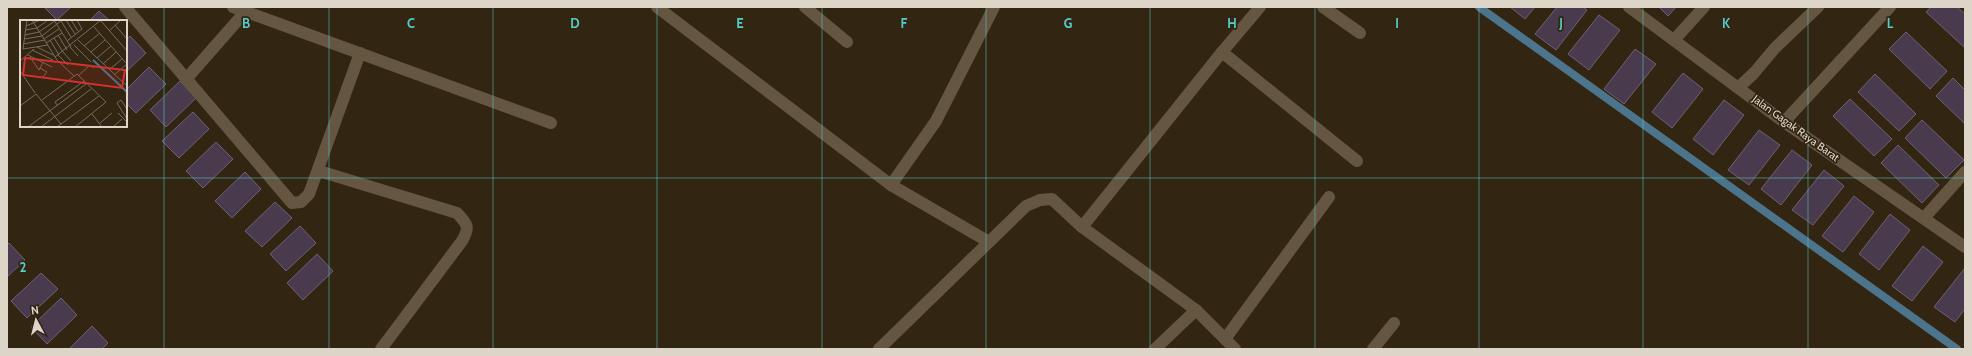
<svg xmlns="http://www.w3.org/2000/svg" width="1972" height="356" font-family="Cabin,sans-serif">
	<style>
		.lines { fill: none; stroke-linecap: round; stroke-linejoin: round }
		.stream { stroke: #4c758d; stroke-width: 8 }
		.building { fill: #493a4e; stroke: #6f6075 }
		.minor { stroke: #655641; stroke-width: 12 }
		.grid { fill: none; stroke: #53cdca; stroke-width: 1; stroke-opacity: 0.55 }
		.labels { text-anchor: middle; stroke-width: 3.5; stroke-linejoin: round; paint-order: stroke }
		.street-label { font-size: 11px; fill: #ded5c9; stroke: #322511 }
		.inset-river { fill: none; stroke: #4c758d; stroke-width: 2 }
		.inset-road { fill: none; stroke: #776b5b; stroke-width: 1 }
		.view { fill: #d63130; fill-opacity: 0.15; stroke: #d63130; stroke-width: 2 }
		.inset-edge { fill: none; stroke: #ded5c9; stroke-width: 2 }
		.grid-label { font-size: 13px; text-anchor: middle; font-weight: bold; fill: #53cdca; stroke: #322511; stroke-width: 3.5; stroke-linejoin: round; paint-order: stroke }
	</style>
	<rect width="100%" height="100%" fill="#322511"/>
	<g class="lines">
		<path class="stream" d="M1479,7L1957,349"/>
	</g>
	<g class="building">
		<path d="M44,7H71L57,20Z"/>
		<path d="M1510,7H1535L1525,19Z"/>
		<path d="M1557,7H1583L1587,10L1556,50L1535,34Z"/>
		<path d="M1659,7H1676L1668,16Z"/>
		<path d="M1931,7H1957L1965,14V48L1926,12Z"/>
		<path d="M99,11L110,21H89Z"/>
		<path d="M1599,15L1620,30L1589,70L1568,54Z"/>
		<path d="M1906,32L1947,71L1930,89L1889,49Z"/>
		<path d="M130,36L146,53L126,72V40Z"/>
		<path d="M1635,49L1656,64L1624,104L1604,89Z"/>
		<path d="M149,67L166,84L136,113L126,103V90Z"/>
		<path d="M1683,73L1703,89L1672,128L1652,112Z"/>
		<path d="M1875,74L1916,114L1899,131L1858,92Z"/>
		<path d="M1953,78L1965,90V124L1936,96Z"/>
		<path d="M180,81L196,98L166,127L150,110Z"/>
		<path d="M1850,99L1892,139L1874,156L1833,116Z"/>
		<path d="M1724,100L1744,115L1713,155L1693,139Z"/>
		<path d="M193,112L209,129L179,158L162,141Z"/>
		<path d="M1922,120L1964,160L1946,178L1905,138Z"/>
		<path d="M1759,130L1780,145L1749,185L1728,170Z"/>
		<path d="M216,142L233,159L203,188L186,171Z"/>
		<path d="M1898,145L1939,185L1922,203L1881,163Z"/>
		<path d="M1792,150L1812,165L1781,205L1761,189Z"/>
		<path d="M1824,170L1844,186L1813,225L1792,210Z"/>
		<path d="M245,172L261,189L232,218L215,201Z"/>
		<path d="M1854,196L1874,212L1843,252L1822,236Z"/>
		<path d="M275,202L292,218L262,247L245,231Z"/>
		<path d="M1890,214L1910,230L1879,270L1859,254Z"/>
		<path d="M300,226L316,243L286,271L270,254Z"/>
		<path d="M9,243L25,260L7,277V245Z"/>
		<path d="M1923,246L1943,262L1912,301L1892,286Z"/>
		<path d="M317,254L333,271L303,300L287,283Z"/>
		<path d="M1965,268V309L1955,322L1934,307Z"/>
		<path d="M41,273L58,289L27,318L11,301Z"/>
		<path d="M61,298L77,315L47,344L31,327Z"/>
		<path d="M92,326L108,343L102,349H69Z"/>
	</g>
	<g class="lines">
		<g class="minor">
			<path d="M125,7L292,203L301,202L309,194L360,53"/>
			<path d="M233,7L551,123"/>
			<path d="M657,7L891,185L989,242"/>
			<path d="M805,7L847,42"/>
			<path d="M1323,7L1360,33"/>
			<path d="M1629,7L1784,122L1965,247"/>
			<path d="M1674,40L1704,7"/>
			<path d="M1222,52L1357,161"/>
			<path d="M187,78L246,11"/>
			<path d="M1739,87L1754,73L1775,48L1818,7"/>
			<path d="M1784,122L1890,7"/>
			<path d="M319,171L457,213C468,225 470,227 462,241L381,349"/>
			<path d="M891,185L936,121L994,7"/>
			<path d="M1924,218L1965,172"/>
			<path d="M1082,227L1222,52L1260,7"/>
			<path d="M1225,339L1329,197"/>
			<path d="M879,349L1026,206L1040,200L1052,199L1082,227L1196,310L1235,349"/>
			<path d="M1155,349L1196,310"/>
			<path d="M1373,349L1394,323"/>
		</g>
	</g>
	<path class="grid" d="M164,7V349M329,7V349M493,7V349M657,7V349M822,7V349M986,7V349M1150,7V349M1315,7V349M1479,7V349M1643,7V349M1808,7V349M7,178H1965"/>
	<g class="labels">
		<g class="street-label">
			<text transform="translate(1796 128) rotate(36)" y="4">Jalan Gagak Raya Barat</text>
		</g>
	</g>
	<g transform="translate(20 20)">
		<rect width="107" height="107" fill="#322511"/>
		<path class="inset-river" d="M73,40L107,72"/>
		<path class="inset-road" d="M7,0L3,29L28,25M12,0L37,40L54,56M34,0L51,27M46,0L55,14M51,0L58,11M41,1L51,17M81,1L107,31M95,5L107,19M6,6L20,0M74,7L107,44M5,10L17,8L28,0M89,11L101,0M5,15L19,12L36,0M38,15L47,30M34,18L43,32M4,19L22,16L42,0M24,19L39,9M30,20L39,35M58,20L107,66M47,21L62,9L57,0M26,23L42,13M3,24L25,20M54,25L71,42M64,26L80,13M17,27L33,35M50,27L58,36M12,30L33,40M43,32L51,41M71,32L85,20M8,35L32,47M38,35L48,45M10,37L19,50L23,42M35,37L81,0M77,38L91,26M0,41L14,29M83,44L96,32M20,48L27,52L22,58M89,50L102,39M0,51L15,73M94,55L107,44M58,56L70,45L74,48M22,80L57,54L86,82L55,107M37,85L35,82L64,61M0,86L16,74L41,104M107,89L101,80L97,83L107,99M98,93L107,102M72,94L82,107M80,103L92,93M8,107L66,64M21,107L71,69M37,107L79,76M93,107L102,99"/>
		<path class="view" d="M5,38L105,50L102,68L3,55Z"/>
		<rect width="107" height="107" class="inset-edge"/>
	</g>
	<g class="grid-label">
		<text x="246" y="28">B</text>
		<text x="411" y="28">C</text>
		<text x="575" y="28">D</text>
		<text x="740" y="28">E</text>
		<text x="904" y="28">F</text>
		<text x="1068" y="28">G</text>
		<text x="1232" y="28">H</text>
		<text x="1397" y="28">I</text>
		<text x="1561" y="28">J</text>
		<text x="1726" y="28">K</text>
		<text x="1890" y="28">L</text>
		<text x="23" y="272">2</text>
	</g>
	<rect width="1972" height="356" fill="none" stroke="#ded5c9" stroke-width="16"/>
	<g transform="translate(36 320) rotate(353)" stroke="#322511" stroke-width="3" paint-order="stroke">
	<path d="M0-3L7 15L0 10L-7 15Z" fill="#ded5c9"/>
	<text y="-6" font-size="11" font-weight="bold" text-anchor="middle" fill="#ded5c9">N</text>
	</g>
</svg>
